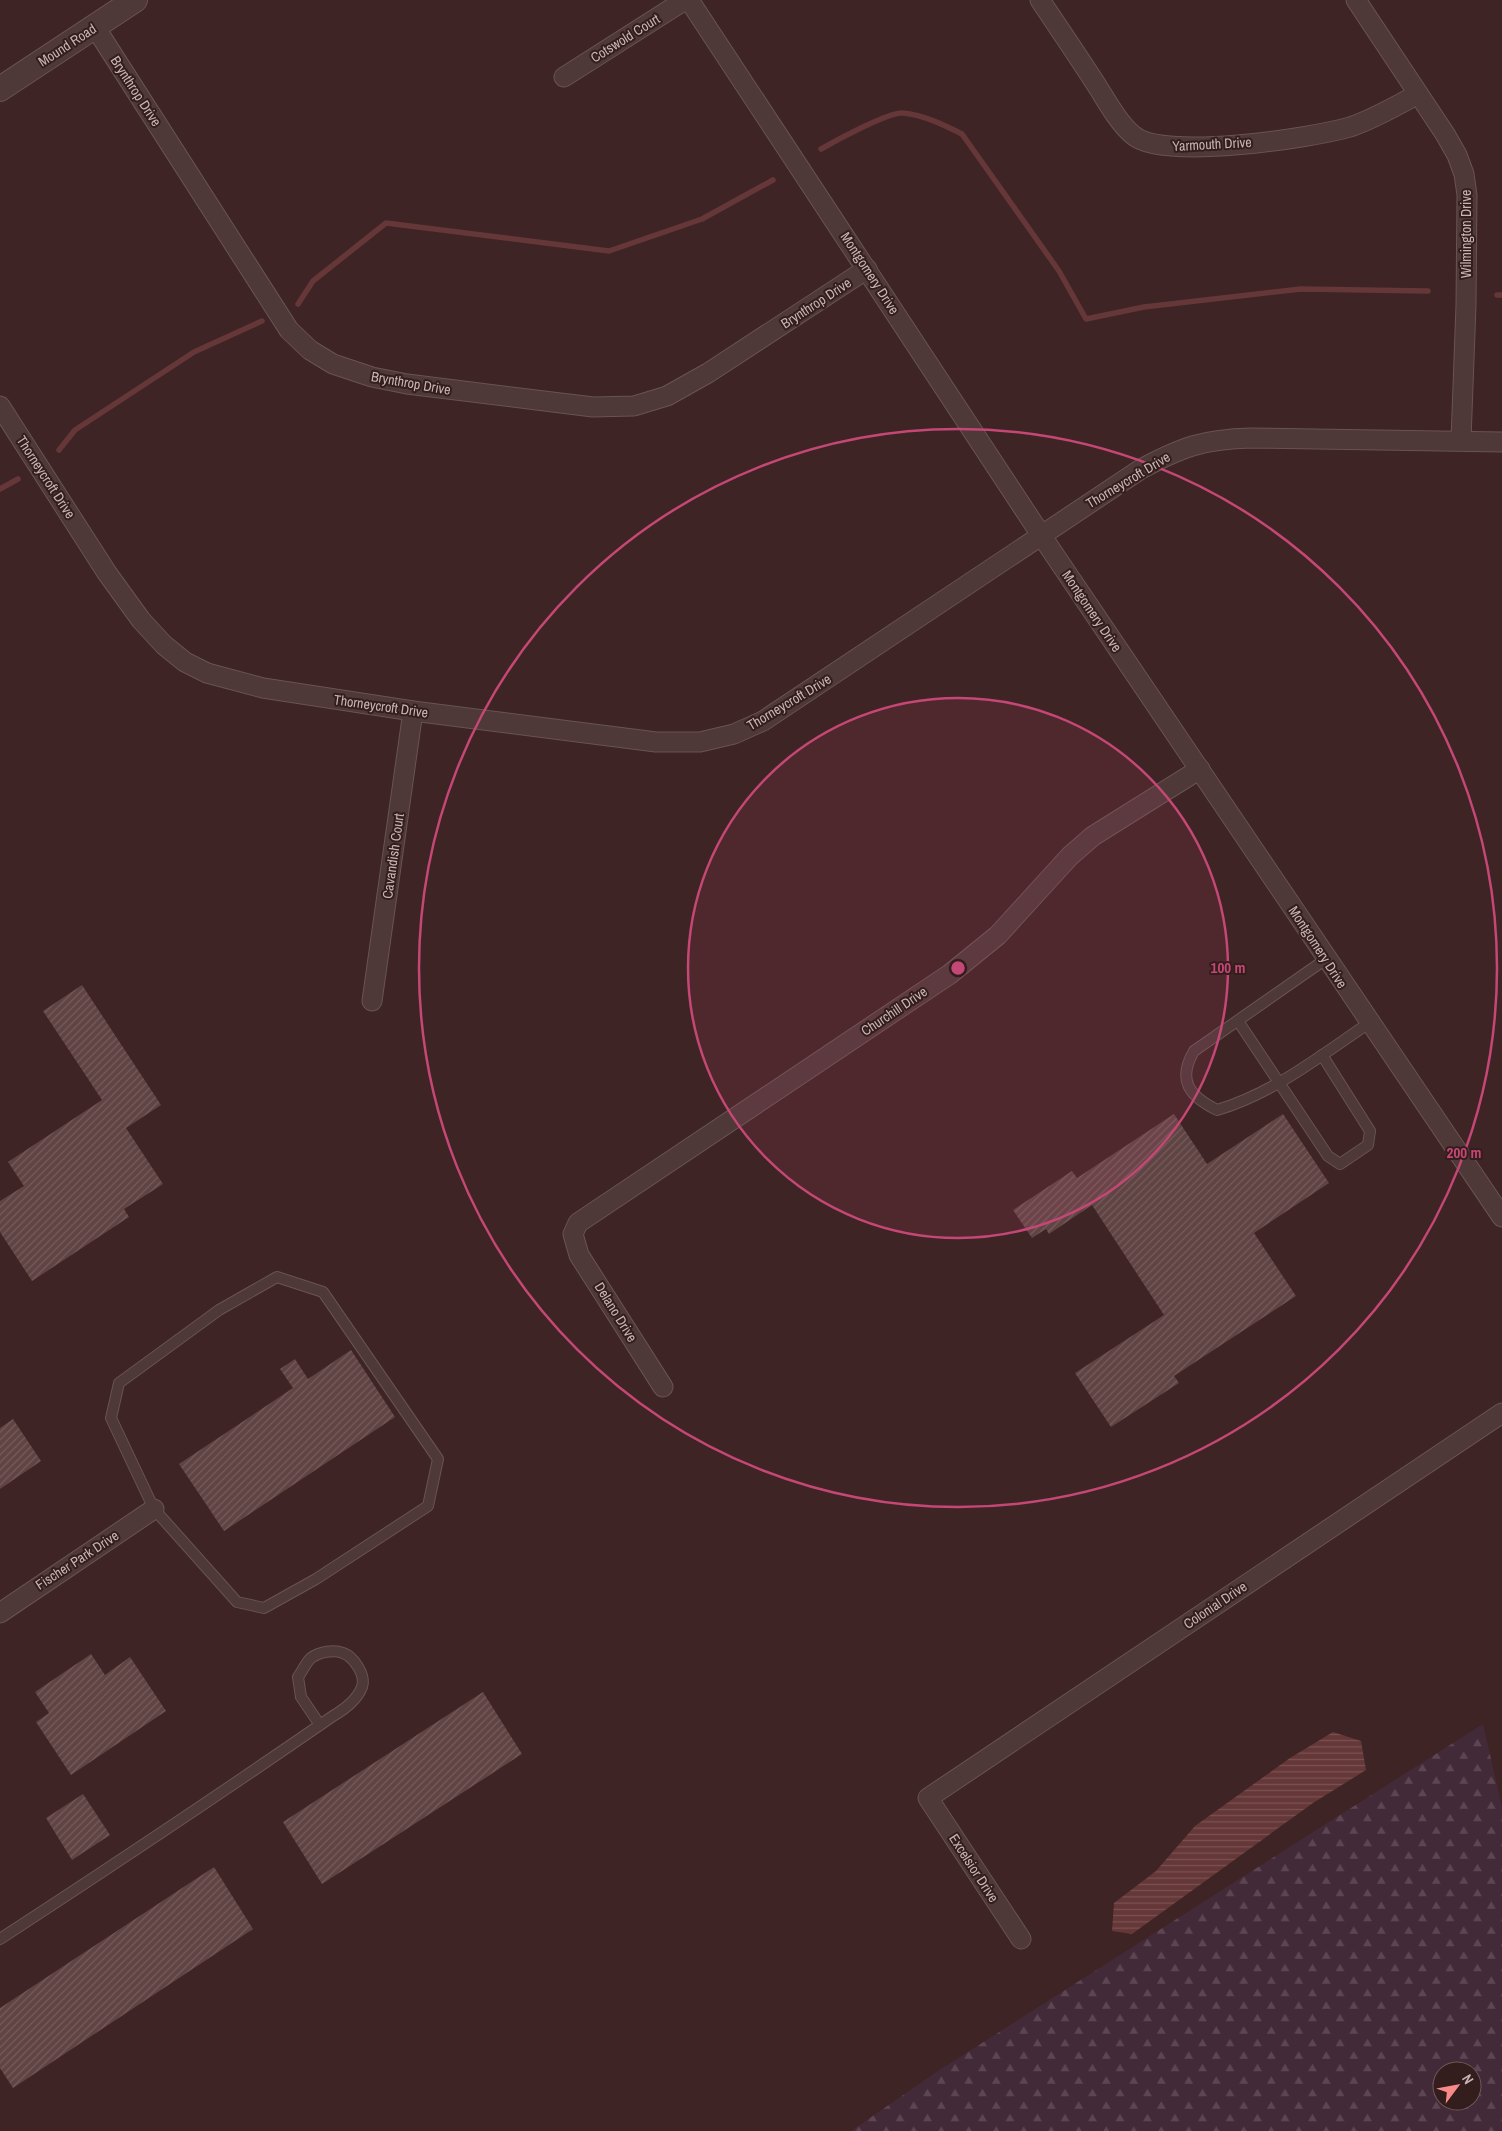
<svg xmlns="http://www.w3.org/2000/svg" width="1502" height="2131" font-family="'Archivo Narrow',sans-serif">
	<style>
		.forest { fill: url(#forest-firs); fill-rule: evenodd }
		.water { fill: url(#water-rules) }
		.lines { fill: none; stroke-linecap: round; stroke-linejoin: round }
		.stream { stroke: #653738; stroke-width: 5.5 }
		.building { fill: url(#building-hatch) }
		.service-casing { stroke: #695353; stroke-width: 12 }
		.minor-casing { stroke: #695353; stroke-width: 21 }
		.tertiary-casing { stroke: #695353; stroke-width: 26 }
		.service { stroke: #4e3838; stroke-width: 10 }
		.minor { stroke: #4e3838; stroke-width: 19 }
		.tertiary { stroke: #4e3838; stroke-width: 24 }
		.ring { fill: none; stroke: #c44776; stroke-width: 2.5 }
		.labels { text-anchor: middle; stroke-width: 4; stroke-linejoin: round; paint-order: stroke }
		.street-label { font-size: 14px; fill: #c9b4b4; stroke: #331d1d }
		.centre { fill: #c44776; stroke: #331d1d; stroke-width: 2.5 }
		.ring-label { font-size: 15px; text-anchor: middle; font-weight: bold; fill: #c44776; stroke: #331d1d; stroke-width: 4; stroke-linejoin: round; paint-order: stroke }
	</style>
	<defs>
		<pattern id="forest-firs" width="22" height="20" patternUnits="userSpaceOnUse" patternTransform="scale(1.25)"><rect width="22" height="20" fill="#432a38"/><path d="M5 1l3.5 6h-7zM16 11l3.5 6h-7z" fill="#5d4652"/></pattern>
		<pattern id="water-rules" width="6" height="5" patternUnits="userSpaceOnUse" patternTransform="scale(1.25)"><rect width="6" height="5" fill="#653738"/><path d="M0 2.5h6" fill="none" stroke="#7a5252"/></pattern>
		<pattern id="building-hatch" width="6" height="6" patternUnits="userSpaceOnUse" patternTransform="scale(1.25)"><rect width="6" height="6" fill="#604343"/><path d="M-1 1l2-2M0 6l6-6M5 7l2-2" fill="none" stroke="#755c5c"/></pattern>
	</defs>
	<rect width="100%" height="100%" fill="#3e2424"/>
	<path class="forest" d="M1483,1724L1502,1807V2131H851L938,2071ZM1442,2071H1472V2101H1442Z"/>
	<path class="water" d="M1333,1732L1361,1741L1366,1770L1313,1803L1132,1934L1112,1931L1114,1903L1156,1871L1195,1826L1290,1758Z"/>
	<g class="lines">
		<g class="stream">
			<path d="M821,149C835,141 890,111 903,113C924,115 944,125 962,134L1059,271L1086,319L1144,307L1301,289L1428,291"/>
			<path d="M1497,295H1502"/>
			<path d="M298,304L313,281L386,223L609,251L702,219L773,180"/>
			<path d="M59,450L75,430L194,352L262,321"/>
			<path d="M0,489L18,479"/>
		</g>
	</g>
	<g class="building">
		<path d="M82,985L161,1105L126,1128L163,1184L124,1209L129,1217L32,1281L0,1232V1201L24,1186L8,1162L102,1100L43,1011Z"/>
		<path d="M1174,1114L1207,1164L1283,1114L1329,1183L1254,1233L1296,1296L1174,1376L1179,1383L1111,1427L1075,1373L1164,1315L1092,1205L1049,1234L1046,1229L1032,1238L1013,1210L1072,1171L1077,1178Z"/>
		<path d="M351,1350L395,1417L224,1531L179,1464L293,1388L280,1369L295,1359L308,1379Z"/>
		<path d="M13,1419L41,1461L0,1489V1428Z"/>
		<path d="M91,1654L105,1675L130,1657L166,1711L71,1775L36,1722L49,1713L35,1692Z"/>
		<path d="M483,1692L522,1754L322,1884L283,1822Z"/>
		<path d="M83,1794L110,1835L72,1860L46,1818Z"/>
		<path d="M214,1867L253,1929L13,2088L0,2068V2008Z"/>
	</g>
	<g class="lines">
		<g class="service-casing">
			<g id="service">
				<path d="M1326,959L1194,1051C1177,1080 1189,1096 1217,1110C1274,1093 1320,1056 1369,1023"/>
				<path d="M1238,1021L1328,1156L1340,1164L1368,1145L1370,1131L1322,1055"/>
				<path d="M277,1277L323,1292L438,1459L428,1506L316,1579L264,1608L237,1602L154,1509L111,1418L119,1383L219,1310Z"/>
				<path d="M0,1939C112,1866 223,1792 333,1716C345,1709 357,1700 362,1687C366,1675 354,1657 343,1653C334,1649 319,1652 311,1658C306,1662 302,1672 298,1677L301,1697L320,1725"/>
			</g>
		</g>
		<g class="minor-casing">
			<g id="minor">
				<path d="M689,0L1041,535L1502,1217"/>
				<path d="M1040,0C1060,30 1080,59 1099,89C1109,105 1119,123 1133,135C1161,161 1312,138 1350,127C1374,119 1396,106 1418,94"/>
				<path d="M1356,0L1445,134L1457,155L1464,174L1467,195L1466,305L1461,440"/>
				<path d="M95,27L289,330L310,350L333,364L372,377L407,384L593,407L634,406L667,396L708,373L867,269"/>
				<path d="M564,77L685,0"/>
				<path d="M0,406L107,573L141,620L164,645L185,662L207,673L263,688L413,711L656,742H700L734,734L763,721L1141,469C1182,447 1204,439 1251,438L1502,442"/>
				<path d="M372,1001L413,711"/>
				<path d="M663,1387L579,1255L573,1234L578,1223L950,974L998,935L1070,856L1093,836L1200,769"/>
				<path d="M0,1613L154,1509"/>
				<path d="M1021,1939L928,1798L1502,1413"/>
			</g>
		</g>
		<g class="tertiary-casing">
			<path id="tertiary" d="M0,89L135,0"/>
		</g>
		<use href="#service" class="service"/>
		<use href="#minor" class="minor"/>
		<use href="#tertiary" class="tertiary"/>
	</g>
	<circle cx="958" cy="968" r="270" fill="#c44776" fill-opacity=".12"/>
	<g class="ring">
		<circle cx="958" cy="968" r="270"/>
		<circle cx="958" cy="968" r="539"/>
	</g>
	<g class="labels">
		<g class="street-label">
			<text transform="translate(625 38) rotate(-32)" y="5">Cotswold Court</text>
			<text transform="translate(67 45) rotate(-33)" y="5">Mound Road</text>
			<text transform="translate(136 91) rotate(57)" y="5">Brynthrop Drive</text>
			<text transform="translate(1212 144) rotate(-3)" y="5">Yarmouth Drive</text>
			<text transform="translate(1466 234) rotate(-90)" y="5">Wilmington Drive</text>
			<text transform="translate(870 273) rotate(57)" y="5">Montgomery Drive</text>
			<text transform="translate(816 303) rotate(-33)" y="5">Brynthrop Drive</text>
			<text transform="translate(411 383) rotate(10)" y="5">Brynthrop Drive</text>
			<text transform="translate(46 477) rotate(57)" y="5">Thorneycroft Drive</text>
			<text transform="translate(1128 480) rotate(-31)" y="5">Thorneycroft Drive</text>
			<text transform="translate(1092 611) rotate(56)" y="5">Montgomery Drive</text>
			<text transform="translate(789 702) rotate(-31)" y="5">Thorneycroft Drive</text>
			<text transform="translate(381 706) rotate(8)" y="5">Thorneycroft Drive</text>
			<text transform="translate(393 856) rotate(-82)" y="5">Cavandish Court</text>
			<text transform="translate(1318 947) rotate(57)" y="5">Montgomery Drive</text>
			<text transform="translate(894 1011) rotate(-34)" y="5">Churchill Drive</text>
			<text transform="translate(616 1312) rotate(58)" y="5">Delano Drive</text>
			<text transform="translate(77 1560) rotate(-33)" y="5">Fischer Park Drive</text>
			<text transform="translate(1215 1605) rotate(-34)" y="5">Colonial Drive</text>
			<text transform="translate(974 1868) rotate(57)" y="5">Excelsior Drive</text>
		</g>
	</g>
	<circle cx="958" cy="968" r="8" class="centre"/>
	<g class="ring-label">
		<text x="1228" y="973">100 m</text>
		<text x="1464" y="1158">200 m</text>
	</g>
	<g transform="translate(1457 2086) rotate(58)"><circle r="24" fill="#331d1d" stroke="#6f5959"/>
	<path d="M0-4L9 19L0 12L-9 19Z" fill="#f98988"/>
	<text y="-8" font-size="14" font-weight="bold" text-anchor="middle" fill="#c9b4b4">N</text>
	</g>
</svg>
